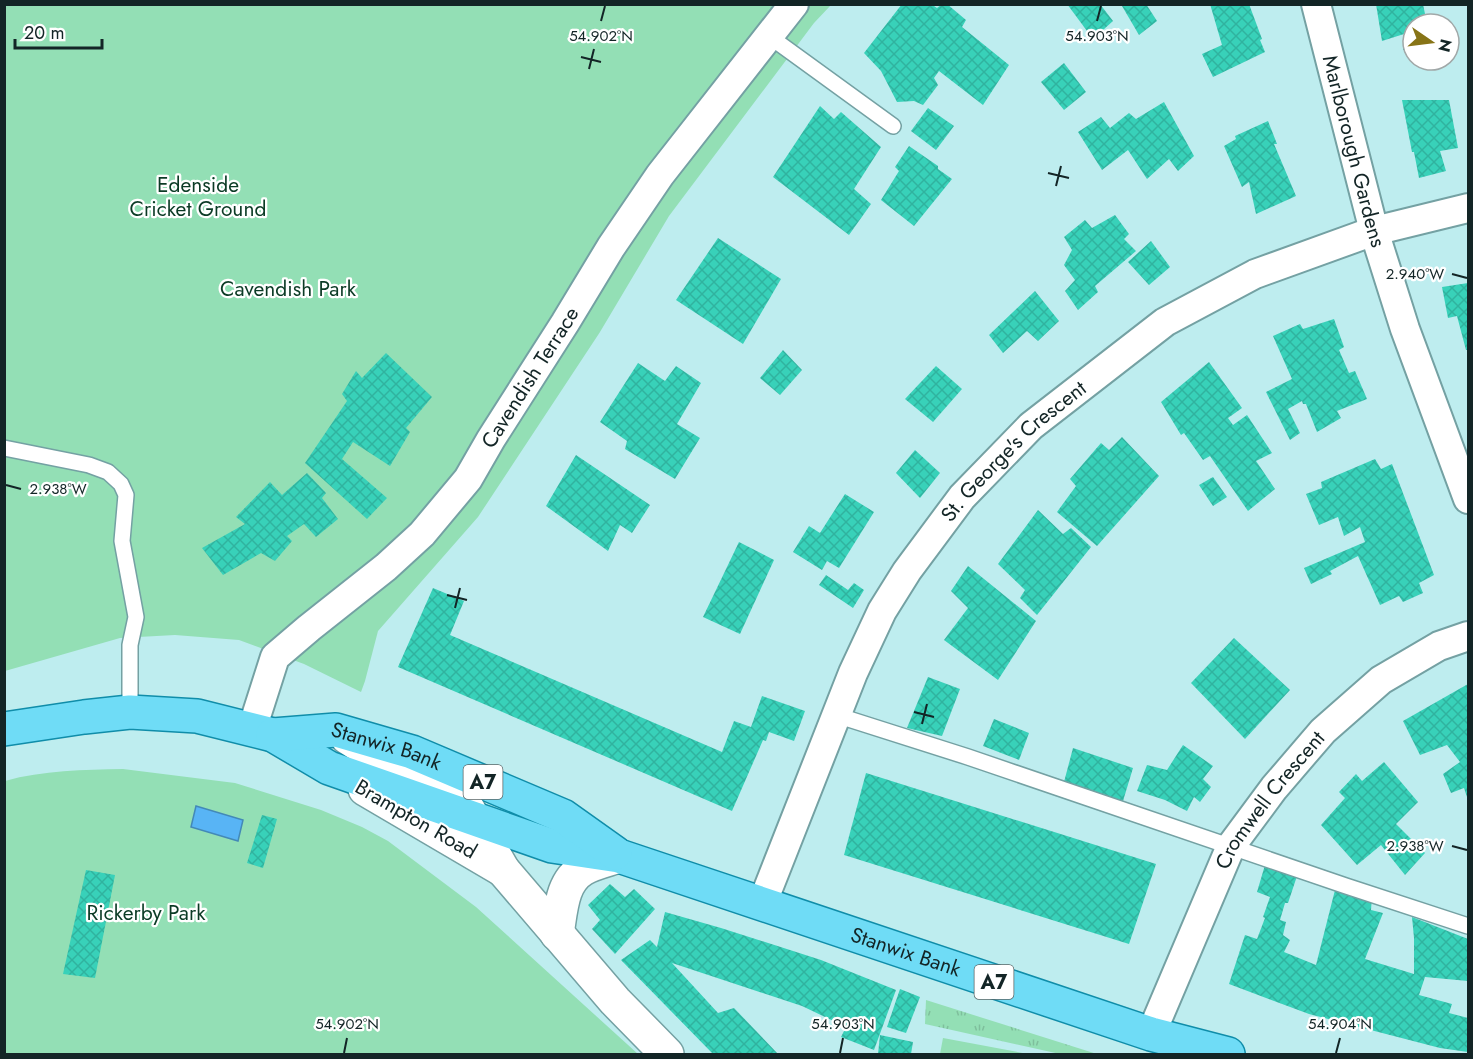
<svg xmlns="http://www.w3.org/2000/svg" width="1473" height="1059" font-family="Jost,sans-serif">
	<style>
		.grass { fill: url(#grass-tufts) }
		.green { fill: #93dfb5 }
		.water { fill: #58b4f5; stroke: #4389b7; stroke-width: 1.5 }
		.building { fill: url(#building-cross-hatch) }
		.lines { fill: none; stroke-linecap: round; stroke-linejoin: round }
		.lane-casing { stroke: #74a1a3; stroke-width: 18 }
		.street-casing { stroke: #74a1a3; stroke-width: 32 }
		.secondary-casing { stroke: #74a1a3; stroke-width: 36 }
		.primary-casing { stroke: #108da9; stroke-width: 36 }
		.lane { stroke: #fff; stroke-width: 15 }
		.street { stroke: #fff; stroke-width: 28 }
		.secondary { stroke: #fff; stroke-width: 33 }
		.primary { stroke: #6fdcf6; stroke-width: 33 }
		.ticks { fill: none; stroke: #132526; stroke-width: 2 }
		.labels { text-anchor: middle; stroke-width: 4.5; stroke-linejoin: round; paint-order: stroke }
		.shield { fill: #fff; stroke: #5a6667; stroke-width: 1.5 }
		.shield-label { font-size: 20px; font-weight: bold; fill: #132526 }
		.street-label { font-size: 21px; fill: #132526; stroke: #fff }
		.park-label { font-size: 21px; fill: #0b3b25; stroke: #fff }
		.ticks-label { font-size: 15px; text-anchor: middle; fill: #132526; stroke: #fff; stroke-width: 4.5; stroke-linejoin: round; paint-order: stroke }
	</style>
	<defs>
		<pattern id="grass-tufts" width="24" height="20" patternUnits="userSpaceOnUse" patternTransform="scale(1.5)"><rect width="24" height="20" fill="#93dfb5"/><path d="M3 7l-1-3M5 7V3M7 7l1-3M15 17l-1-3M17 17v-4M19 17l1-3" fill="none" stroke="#7ebf9c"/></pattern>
		<pattern id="building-cross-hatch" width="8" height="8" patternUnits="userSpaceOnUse" patternTransform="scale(1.5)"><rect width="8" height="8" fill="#38d1b9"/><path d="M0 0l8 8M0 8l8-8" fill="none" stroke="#30b39f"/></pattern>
	</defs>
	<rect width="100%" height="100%" fill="#beedef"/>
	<path class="grass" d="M926,1000L1097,1054H1060L925,1024Z"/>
	<g class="green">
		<path d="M4,5H831L814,23L669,216L600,332L478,517L378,631L365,681L361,692L304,664L239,640L175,635L120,638L5,671Z"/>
		<path d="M123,769L235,783L321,810L362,827L388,841L476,907L638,1054H5V781C43,770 84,770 123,769Z"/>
		<path d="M943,1038L1028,1054H940Z"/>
	</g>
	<path class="water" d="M196,806L243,820L238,841L191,827Z"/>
	<g class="building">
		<path d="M902,4H931L937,8L942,4H947L966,20L962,27L1009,65L983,105L939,71L934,78L938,85L923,105L914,101L897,102L881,71L864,53Z"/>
		<path d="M1067,4H1100L1113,21L1093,39Z"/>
		<path d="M1124,4H1146L1157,21L1139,35L1122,6Z"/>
		<path d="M1210,4H1249L1262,39L1260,40L1265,52L1213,77L1202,54L1222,45Z"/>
		<path d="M1376,4H1423L1427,24H1413V50H1403L1404,34L1382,41Z"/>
		<path d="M1064,63L1086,92L1064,110L1041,82Z"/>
		<path d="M1402,100H1449L1458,148L1440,151L1446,171L1419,178L1414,152H1412Z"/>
		<path d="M1164,102L1194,156L1178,171L1169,159L1147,179L1128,150L1102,170L1078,132L1101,117L1110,128L1129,113L1136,119Z"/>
		<path d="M820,106L834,119L841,112L881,147L854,189L871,204L849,235L773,177Z"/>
		<path d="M928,108L954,126L936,150L911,131Z"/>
		<path d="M1268,121L1277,144H1274L1296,196L1256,214L1249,182L1242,187L1224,146L1236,139L1235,136Z"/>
		<path d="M909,146L938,166V169L952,179L914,226L881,200L899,171L895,167Z"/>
		<path d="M1115,215L1129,234L1124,239L1136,251L1095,286L1098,292L1078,310L1065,291L1075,280L1064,265L1072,250L1064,237L1085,220L1092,228Z"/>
		<path d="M718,238L781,279L743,344L676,300Z"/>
		<path d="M1151,241L1170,267L1149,285L1128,262Z"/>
		<path d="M1468,283V350H1466L1457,316L1448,318L1442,287Z"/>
		<path d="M1035,291L1059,321L1038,341L1027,331L1003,353L989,335Z"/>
		<path d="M1334,319L1344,347L1339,350L1349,373L1355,371L1367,399L1337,411L1341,418L1317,432L1306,404H1303L1302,401L1288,409L1300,433L1290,440L1266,392L1292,379L1273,336L1300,324L1303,329Z"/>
		<path d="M783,350L802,370L780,395L760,378Z"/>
		<path d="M386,353L432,397L406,428L410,432L390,466L353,442L342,459L387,498L367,519L305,463L347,401L342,394L356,371L362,378Z"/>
		<path d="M1209,362L1242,408L1228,418L1233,425L1247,415L1272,453L1256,461L1275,489L1248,511L1210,456L1203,460L1184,433L1181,435L1161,402Z"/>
		<path d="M638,363L665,381L676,366L701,383L677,424L700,438L675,479L625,449L627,441L600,422Z"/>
		<path d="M936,366L962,389L933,422L905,399Z"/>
		<path d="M1122,437L1159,476L1097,546L1057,512L1076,486L1070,479L1101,443L1109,450Z"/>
		<path d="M915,450L940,473L920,498L896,473Z"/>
		<path d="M576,455L650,505L632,533L620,525L608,551L546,506Z"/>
		<path d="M1375,459L1381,469L1392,464L1434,575L1419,583L1423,593L1403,602L1399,596L1380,605L1358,556L1330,571L1332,574L1311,584L1304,568L1365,542L1360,527L1344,536L1338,517L1319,525L1306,494L1322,488L1321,482Z"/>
		<path d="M307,473L326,493L322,498L338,519L316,537L304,524L287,536L292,541L275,561L261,553L223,575L202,548L245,524L236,517L270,482L282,495Z"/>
		<path d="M1213,477L1227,497L1213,506L1199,485Z"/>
		<path d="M845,494L874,512L839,568L827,561L822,570L793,552L809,526L820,533Z"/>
		<path d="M1038,510L1063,534L1071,528L1091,547L1037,615L1020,598L1025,590L998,564Z"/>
		<path d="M739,542L774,560L740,634L703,617Z"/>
		<path d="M968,566L1036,621L998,680L944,640L968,608L951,591Z"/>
		<path d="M826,575L848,590L854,583L864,590L853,608L819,585Z"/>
		<path d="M433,588L464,601L450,635L722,752L734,721L751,727L762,696L805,711L794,741L769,732L766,741L763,740L732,811L398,667Z"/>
		<path d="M1234,638L1290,690L1245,739L1191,683Z"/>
		<path d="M928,677L960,689L942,736L907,728Z"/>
		<path d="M1468,684V800L1464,788L1451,793L1443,774L1460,762L1447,745L1420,755L1403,721Z"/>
		<path d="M994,719L1029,733L1019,760L983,746Z"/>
		<path d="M1183,745L1213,766L1203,779L1211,787L1200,802L1194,797L1187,811L1165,800L1137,791L1147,765L1167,770Z"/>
		<path d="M1073,748L1133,768L1123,801L1064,782Z"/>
		<path d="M1384,762L1418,802L1396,824L1425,853L1405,875L1381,845L1357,865L1321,825L1345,798L1339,792L1356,774L1362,781Z"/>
		<path d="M866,773L1156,864L1129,944L844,855Z"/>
		<path d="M262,815L277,819L263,868L247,863Z"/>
		<path d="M1265,865L1297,876L1288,903H1285L1280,920L1286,922L1283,935L1290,940L1284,952L1316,965L1335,890L1372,896L1371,910L1383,913L1365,959L1414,974V938L1412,917L1468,939V981L1425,977L1419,995L1452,1004L1449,1013L1468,1018V1052L1440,1048L1309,1014L1229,984L1245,935L1257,939L1265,918L1263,917L1270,897L1257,892Z"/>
		<path d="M86,870L115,875L95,978L63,974Z"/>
		<path d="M610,884L625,897L634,889L655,909L615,954L592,929L600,920L588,905Z"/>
		<path d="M665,912L721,928L821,960L896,990L874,1050L841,1037L846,1027L802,1006L672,963L718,1013L734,1008L778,1054H713L621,960L650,940L657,947Z"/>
		<path d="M900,989L920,997L906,1033L887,1027Z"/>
		<path d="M880,1035L913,1042L911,1054H878Z"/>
	</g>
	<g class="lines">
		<g class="lane-casing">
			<g id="lane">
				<path d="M769,36L893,126"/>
				<path d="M4,448L89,465L108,472L121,484L126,495L122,541L136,617L130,645V712"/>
				<path d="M836,715L968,757L1346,886L1468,926"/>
			</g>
		</g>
		<g class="street-casing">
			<g id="street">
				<path id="s1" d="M1316,4L1374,231L1405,329L1468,499"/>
				<path id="s2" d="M252,729L275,657L309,628L386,567L422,534L468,479L491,439L565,323L611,247L660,175L794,4"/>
				<path id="s3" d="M762,904L853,673L882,611L907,571L962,497L1031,426L1165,322L1255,274L1374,231L1468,208"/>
				<path id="s4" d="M1151,1034L1231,846L1274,788L1323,731L1381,680L1439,646L1468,636"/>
			</g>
		</g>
		<g class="secondary-casing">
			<g id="secondary">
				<path d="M347,737L389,764L460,795L503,870L615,1001L667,1054"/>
				<path d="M365,789L503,870"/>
				<path d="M557,934C561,911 561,882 583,869C593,863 607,860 619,856"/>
			</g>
		</g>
		<g class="primary-casing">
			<g id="primary">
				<path id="s5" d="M4,729L84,717L130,712L197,716L273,735L329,768L552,846L619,856L1151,1034L1228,1054"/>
				<path id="s6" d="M273,735L336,730L412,752L563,816L615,853"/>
			</g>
		</g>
		<use href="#lane" class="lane"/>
		<use href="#street" class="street"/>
		<use href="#secondary" class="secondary"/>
		<use href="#primary" class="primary"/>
	</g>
	<path class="ticks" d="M601,21L605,6M1097,21L1101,6M581,57L601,62M589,69L594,49M1048,173L1069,178M1056,186L1061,166M1452,274L1467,278M6,485L21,489M447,595L467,600M455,608L460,588M914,712L934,717M922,724L927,704M1452,846L1467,850M344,1053L347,1038M840,1053L843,1038M1336,1053L1340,1038"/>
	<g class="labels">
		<g class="shield">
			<rect x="463.5" y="765" width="39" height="34" rx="4.5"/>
			<rect x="974.5" y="965" width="39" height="34" rx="4.5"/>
		</g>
		<g class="shield-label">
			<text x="483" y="789">A7</text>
			<text x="994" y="989">A7</text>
		</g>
		<g class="street-label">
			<text dy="7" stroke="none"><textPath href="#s1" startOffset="152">Marlborough Gardens</textPath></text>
			<text dy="7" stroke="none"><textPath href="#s2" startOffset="458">Cavendish Terrace</textPath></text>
			<text dy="7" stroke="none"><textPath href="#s3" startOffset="525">St. George's Crescent</textPath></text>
			<text dy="7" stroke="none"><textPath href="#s6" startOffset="116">Stanwix Bank</textPath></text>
			<text dy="7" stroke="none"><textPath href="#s4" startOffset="264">Cromwell Crescent</textPath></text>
			<text transform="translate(416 819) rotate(30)" y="7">Brampton Road</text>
			<text dy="7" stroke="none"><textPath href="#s5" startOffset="944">Stanwix Bank</textPath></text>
		</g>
		<g class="park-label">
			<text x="198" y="192">Edenside<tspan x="198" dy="24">Cricket Ground</tspan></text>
			<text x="288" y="296">Cavendish Park</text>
			<text x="146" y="920">Rickerby Park</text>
		</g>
	</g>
	<g class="ticks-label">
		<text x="601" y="41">54.902°N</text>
		<text x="1097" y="41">54.903°N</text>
		<text x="1415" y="279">2.940°W</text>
		<text x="58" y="494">2.938°W</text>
		<text x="1415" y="851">2.938°W</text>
		<text x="347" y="1029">54.902°N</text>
		<text x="843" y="1029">54.903°N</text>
		<text x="1340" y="1029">54.904°N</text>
	</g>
	<rect width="1473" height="1059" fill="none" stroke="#132526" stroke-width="12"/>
	<g transform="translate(1431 42) rotate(104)"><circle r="28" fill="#ffffff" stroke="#a1a8a8" stroke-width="1.5"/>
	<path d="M0-4.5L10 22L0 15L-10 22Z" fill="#877417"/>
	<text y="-9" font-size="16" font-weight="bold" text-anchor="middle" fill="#132526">N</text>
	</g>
	<path d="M15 39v9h87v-9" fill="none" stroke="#132526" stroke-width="3"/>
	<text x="24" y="39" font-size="18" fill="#132526" stroke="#ffffff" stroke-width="4.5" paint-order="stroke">20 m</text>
</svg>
